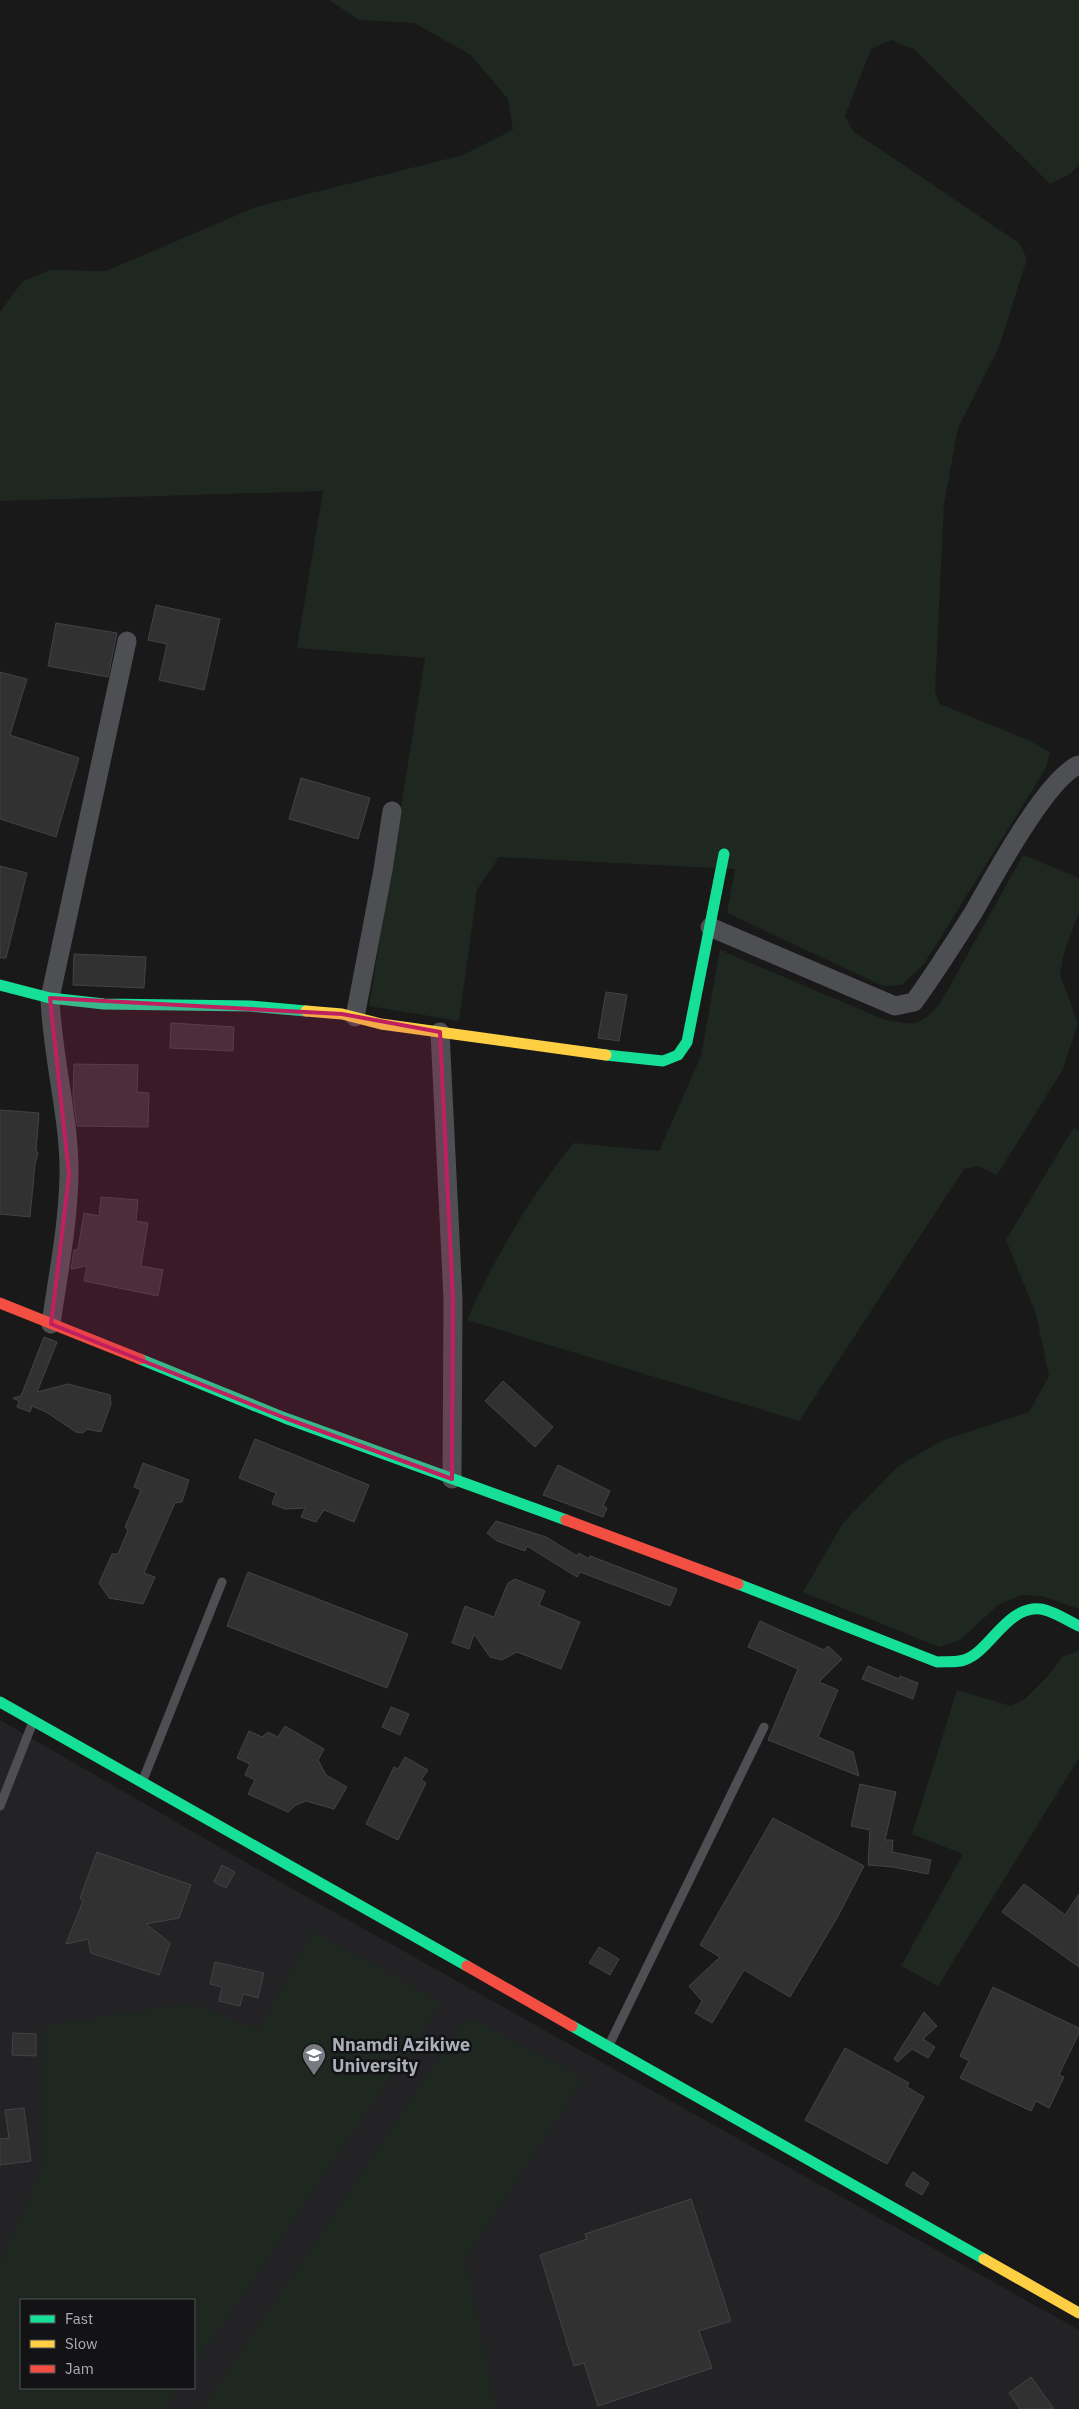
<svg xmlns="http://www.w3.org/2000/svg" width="1079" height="2409" font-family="'IBM Plex Sans',sans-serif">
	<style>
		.built { fill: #232326; fill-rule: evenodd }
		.green { fill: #1f2721 }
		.building { fill: #313132; stroke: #424346 }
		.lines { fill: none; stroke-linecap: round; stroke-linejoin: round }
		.lane { stroke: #4d4f53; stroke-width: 9 }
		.street { stroke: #4d4f53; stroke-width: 19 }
		.fast { stroke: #16e098; stroke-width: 11 }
		.slow { stroke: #ffcf43; stroke-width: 11 }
		.jam { stroke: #f24e42; stroke-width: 11 }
		.marked { fill: #c12060; fill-opacity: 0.2; stroke: #c12060; stroke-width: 4; stroke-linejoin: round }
		.labels { text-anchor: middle; stroke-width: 5; stroke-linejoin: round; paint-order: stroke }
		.poi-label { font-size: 18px; font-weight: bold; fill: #abafba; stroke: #131316; text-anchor: start }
	</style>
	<rect width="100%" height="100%" fill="#19191a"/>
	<path class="built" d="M0,1720L266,1874L1079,2330V2409H0ZM21,2300H194V2388H21Z"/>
	<g class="green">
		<path d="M329,0H1079V165L1070,174L1050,184L915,50L891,40L871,49L845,116L853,131L1019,243L1027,259L999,347L958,428L944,504L935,692L940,704L1030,741L1050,752L1046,768L924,964L902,985L883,986L727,913L735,869L499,857L477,890L459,1021L369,1006L425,658L297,648L323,491L0,501V312L22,282L50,270L106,271L256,207L463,155L513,130L508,99L471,55L414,23L359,20Z"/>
		<path d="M1023,855L1079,878V912L1064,953L1060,975L1078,1023L1063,1069L997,1175L978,1166L964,1169L799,1421L467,1320C493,1261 532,1192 574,1143L659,1151L701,1056L720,950L883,1019C915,1026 920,1027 941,1002Z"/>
		<path d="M1074,1127L1079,1131V1609L1042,1596L1021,1595L998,1605L960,1640L939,1647L803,1592L843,1523L897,1467L941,1441L1029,1412L1049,1376L1036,1314L1006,1240Z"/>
		<path d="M1079,1650V1758L938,1986L901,1966L963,1854L912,1834L957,1690L1011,1706L1025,1699L1047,1677L1062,1657Z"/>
		<path d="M313,1931L441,2003L194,2366V2300H21V2388H179L164,2409H0V2265L43,2165L45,2026L190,2003L259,2030Z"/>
		<path d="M468,2016L583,2079L465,2258L496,2409H202Z"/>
	</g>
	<g class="building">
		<path d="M156,605L220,619L204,690L159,680L167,644L148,640Z"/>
		<path d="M56,623L117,633L108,677L48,666Z"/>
		<path d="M0,672L27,679L10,735L79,758L56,837L0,819Z"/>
		<path d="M301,778L370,798L358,839L289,819Z"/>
		<path d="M0,866L27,873L6,958H0Z"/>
		<path d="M74,954L146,957L144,988L73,985Z"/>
		<path d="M606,992L627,995L619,1041L598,1038Z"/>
		<path d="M171,1023L234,1027L233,1051L170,1048Z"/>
		<path d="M74,1064L138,1065L137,1092L149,1093L148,1127L77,1126L73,1095Z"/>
		<path d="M0,1110L39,1113L36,1150L38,1153L35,1164L30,1217L0,1214Z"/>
		<path d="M101,1197L138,1200L136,1221L148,1223L141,1266L163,1270L158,1296L84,1281L87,1266L71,1269L74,1250L78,1249L84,1213L99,1216Z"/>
		<path d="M44,1337L57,1342L37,1392L68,1384L110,1395L111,1404L101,1432L87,1429L83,1433L76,1432L46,1412L32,1406L30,1412L17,1407L19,1401L13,1398L21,1396Z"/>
		<path d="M503,1381L553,1427L535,1447L485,1401Z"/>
		<path d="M255,1439L369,1485L354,1522L324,1510L316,1522L301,1517L305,1508L285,1509L272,1504L276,1493L239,1478Z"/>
		<path d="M143,1463L189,1480L182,1502L175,1503L144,1573L155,1577L143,1604L109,1598L99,1583L112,1554H118L128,1530L125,1527L141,1490L134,1487Z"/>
		<path d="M558,1465L610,1491L603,1506L607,1508L603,1517L543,1495Z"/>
		<path d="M496,1521L546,1537L577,1556L579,1553L589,1559L590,1556L677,1589L670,1606L580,1572L577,1577L527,1546L525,1551L497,1541L487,1533Z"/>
		<path d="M248,1572L408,1634L387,1688L227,1626Z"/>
		<path d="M515,1579L545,1591L539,1605L580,1622L561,1669L517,1652L502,1660L490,1657L474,1634L469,1649L452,1643L465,1606L494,1617L508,1583Z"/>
		<path d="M760,1621L824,1650L828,1646L842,1659L819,1682L838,1690L818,1737L853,1752L859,1776L768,1740L798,1669L748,1647Z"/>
		<path d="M868,1666L899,1679L900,1676L918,1683L913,1699L862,1679Z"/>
		<path d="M391,1707L409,1714L400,1735L382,1727Z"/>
		<path d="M285,1726L324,1749L318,1760L326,1775L347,1787L334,1809L306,1801L296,1805L288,1812L248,1794L255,1780L245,1775L250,1764L237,1758L249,1731L262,1737L268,1732L278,1737Z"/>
		<path d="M405,1757L428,1770L421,1780L426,1783L398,1840L366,1824L394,1767L398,1769Z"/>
		<path d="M860,1784L896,1792L885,1840H893L892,1852L931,1860L928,1874L893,1867L868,1865L870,1830L851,1826Z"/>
		<path d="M773,1818L864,1866L837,1918L790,1997L744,1970L712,2023L695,2013L702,2001L689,1986L720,1957L700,1945Z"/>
		<path d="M97,1852L191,1885L179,1918L146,1924L170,1943L159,1975L91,1953L88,1939L66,1944L83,1901L80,1898Z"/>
		<path d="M222,1865L235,1872L226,1888L214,1882Z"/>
		<path d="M1024,1884L1065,1915L1079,1894V1967L1002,1912Z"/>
		<path d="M599,1947L619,1959L610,1975L589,1963Z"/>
		<path d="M215,1962L264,1973L258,1998L243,1994L240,2006L219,2001L222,1987L210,1984Z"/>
		<path d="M993,1987L1079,2028V2033L1059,2075L1064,2077L1049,2108L1036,2101L1031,2111L960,2078L969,2061L960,2056Z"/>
		<path d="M924,2012L937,2026L923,2039L935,2047L928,2058L912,2049L898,2062L894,2059Z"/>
		<path d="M13,2033L36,2034V2056L12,2055Z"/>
		<path d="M845,2048L909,2083L907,2087L924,2097L887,2164L805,2120Z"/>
		<path d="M24,2108L31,2161L0,2165V2139L9,2138L5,2110Z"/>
		<path d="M913,2172L929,2183L922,2195L905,2185Z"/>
		<path d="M691,2199L731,2321L699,2331L712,2368L598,2406L584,2363L574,2366L540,2255L587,2239L585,2234Z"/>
		<path d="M1031,2377L1054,2409H1020L1009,2393Z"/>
	</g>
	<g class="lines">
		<g class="lane">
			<path d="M143,1780L222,1582"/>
			<path d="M0,1806L33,1722"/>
			<path d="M609,2045L764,1727"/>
		</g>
		<g class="street">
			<path d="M710,927L895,1006L914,1002C935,973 954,943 973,913C992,880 1047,777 1079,765"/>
			<path d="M355,1017L383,870L392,811"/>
			<path d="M440,1032L453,1299L452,1479"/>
			<path d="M51,1324C58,1275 68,1225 69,1176C70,1118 52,1057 50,998L127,641"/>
		</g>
		<g class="fast">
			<path d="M0,985L50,998L104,1004L250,1006L306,1011"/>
			<path d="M606,1055L663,1061L678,1055L687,1042L724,854"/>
			<path d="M140,1359L285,1418L566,1520"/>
			<path d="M738,1584L937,1662C945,1661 956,1663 964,1660C990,1652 1006,1606 1040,1609C1052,1610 1068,1621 1079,1626"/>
			<path d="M0,1702L467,1966"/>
			<path d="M572,2026L984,2259"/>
		</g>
		<g class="slow">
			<path d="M306,1011L342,1014L381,1024L606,1055"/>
			<path d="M984,2259L1079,2313"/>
		</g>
		<g class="jam">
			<path d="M0,1303L140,1359"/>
			<path d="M566,1520L738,1584"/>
			<path d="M467,1966L572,2026"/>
		</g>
	</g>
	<path class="marked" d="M50,998L342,1014L440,1032L453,1299L452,1479L285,1418L51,1324L69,1175Z"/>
	<defs>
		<g id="university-pin" transform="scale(1.25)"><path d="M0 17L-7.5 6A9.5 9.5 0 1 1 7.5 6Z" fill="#787a82" stroke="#131316"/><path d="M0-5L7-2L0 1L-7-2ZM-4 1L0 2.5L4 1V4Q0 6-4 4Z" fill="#fff"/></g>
	</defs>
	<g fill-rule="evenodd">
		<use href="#university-pin" x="314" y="2055"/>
	</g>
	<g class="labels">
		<g class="poi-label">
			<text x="332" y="2051">Nnamdi Azikiwe<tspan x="332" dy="21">University</tspan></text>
		</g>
	</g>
	<rect x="20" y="2299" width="175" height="90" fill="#131316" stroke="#505158"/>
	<rect x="30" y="2315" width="25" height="8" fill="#16e098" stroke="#505158"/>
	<text x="65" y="2324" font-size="15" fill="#abafba">Fast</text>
	<rect x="30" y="2340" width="25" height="8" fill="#ffcf43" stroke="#505158"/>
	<text x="65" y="2349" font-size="15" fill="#abafba">Slow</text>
	<rect x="30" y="2365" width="25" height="8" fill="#f24e42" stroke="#505158"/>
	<text x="65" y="2374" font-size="15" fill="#abafba">Jam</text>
</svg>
